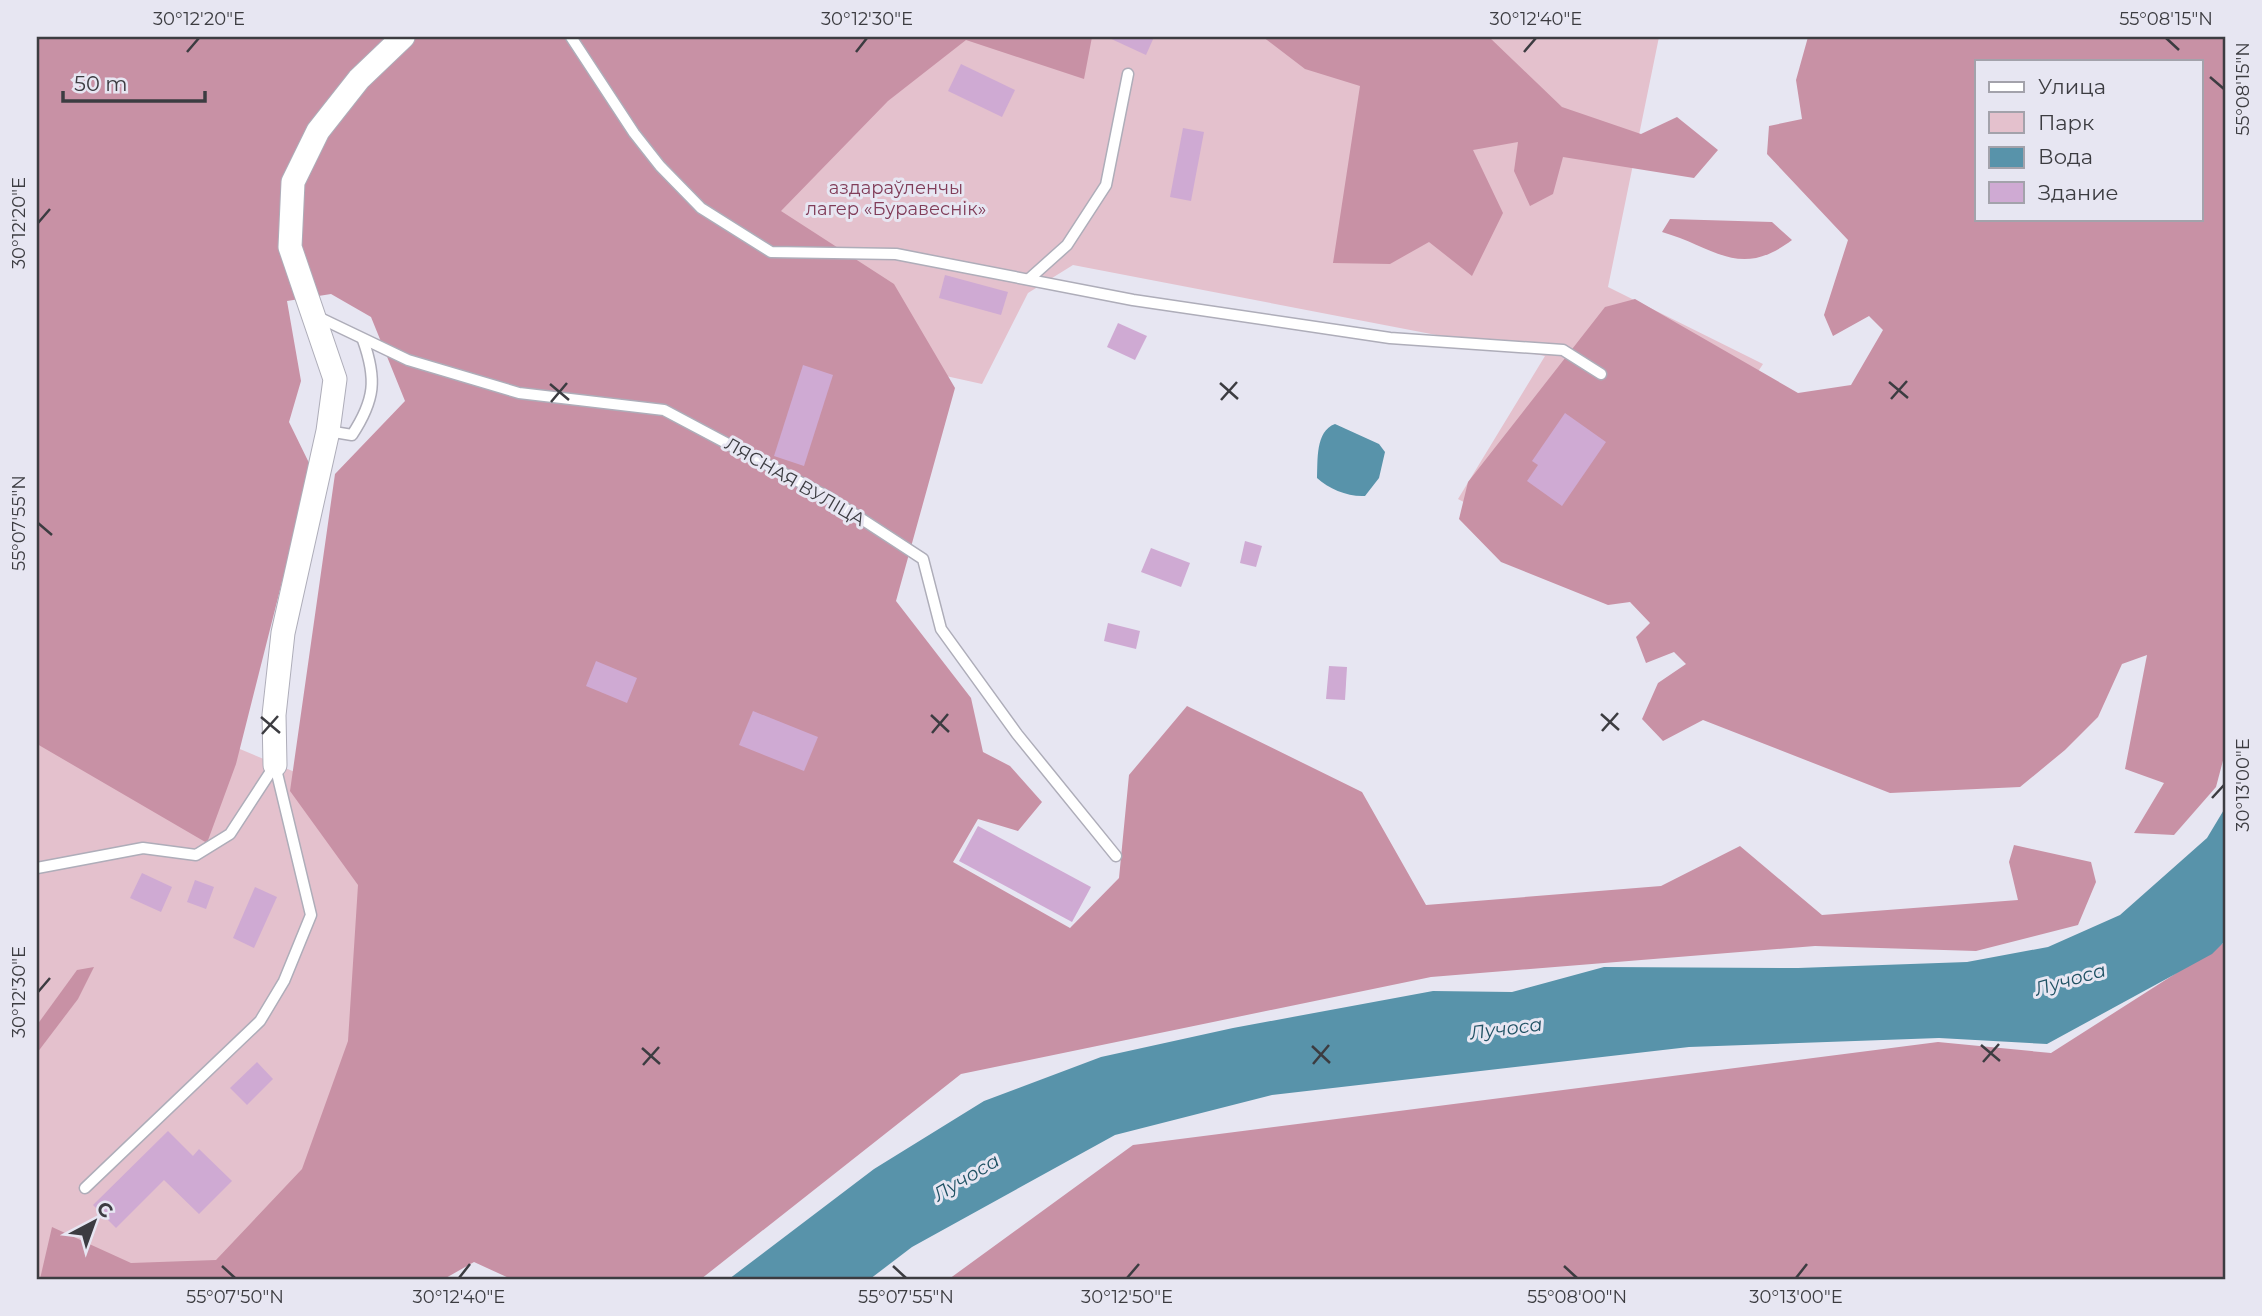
<svg xmlns="http://www.w3.org/2000/svg" width="2262" height="1316" font-family="Montserrat,sans-serif">
	<style>
		.green { fill: #e4c1cd }
		.forest { fill: #c891a5; fill-rule: evenodd }
		.water { fill: #5893aa }
		.building { fill: #cfaad3 }
		.lines { fill: none; stroke-linecap: round; stroke-linejoin: round }
		.service-casing { stroke: #aeadb9; stroke-width: 13 }
		.minor-casing { stroke: #aeadb9; stroke-width: 25 }
		.service { stroke: #fff; stroke-width: 10 }
		.minor { stroke: #fff; stroke-width: 23 }
		.ticks { fill: none; stroke: #3c3c41; stroke-width: 2.5 }
		.labels { text-anchor: middle; stroke-width: 6; stroke-linejoin: round; paint-order: stroke }
		.park-label { font-size: 18px; fill: #813d59; stroke: #e7e6f2 }
		.street-label { font-size: 18px; fill: #3c3c41; stroke: #e7e6f2 }
		.water-label { font-size: 19px; font-style: italic; fill: #205264; stroke: #e7e6f2 }
		.neatline { fill: none; stroke: #3c3c41; stroke-width: 2.5 }
		.ticks-label { font-size: 18px; text-anchor: middle; fill: #3c3c41 }
	</style>
	<rect width="100%" height="100%" fill="#e7e6f2"/>
	<g class="green">
		<path d="M751,37H1659L1608,287L1763,364L1618,584L1458,499L1545,356L1073,265L1028,293L982,384L680,317Z"/>
		<path d="M37,664L364,801L376,1045L272,1237L225,1279H37Z"/>
	</g>
	<g class="forest">
		<path d="M37,37H1092L1084,79L966,40L888,101L781,211L894,284L955,388L896,601L971,698L983,752L1010,766L1042,802L1018,831L978,819L953,862L1070,928L1119,878L1129,775L1187,706L1362,792L1426,905L1661,886L1740,846L1822,915L2018,900L2009,862L2014,845L2091,862L2096,882L2078,925L1976,951L1815,946L1431,977L961,1074L701,1279H511L474,1262L444,1279H40L52,1227L131,1263L216,1260L302,1169L348,1041L358,885L290,791L335,474L405,401L371,317L331,294L287,301L301,381L289,422L311,467L236,764L207,843L37,744Z"/>
		<path d="M1263,37H1489L1562,107L1641,134L1677,117L1718,150L1694,178L1563,157L1553,194L1530,206L1514,171L1518,142L1473,150L1503,213L1472,276L1429,242L1390,264L1333,263L1360,86L1305,69Z"/>
		<path d="M1808,37L2225,38V753L2216,787L2174,835L2134,833L2164,783L2125,769L2147,655L2122,664L2098,717L2065,750L2020,787L1890,793L1703,720L1663,741L1642,719L1658,683L1686,664L1674,652L1646,663L1636,637L1650,623L1630,602L1608,605L1501,562L1459,519L1468,482L1605,307L1635,299L1798,393L1851,385L1883,330L1869,316L1833,336L1824,315L1848,240L1767,154L1769,126L1802,119L1796,80ZM1977,61H2201V219H1977Z"/>
		<path d="M1670,219L1772,222L1792,240C1739,280 1715,247 1662,232Z"/>
		<path d="M2225,942V1279H949L1133,1145L1938,1042L2051,1053Z"/>
		<path d="M94,967L78,999L37,1053V1025L77,970Z"/>
	</g>
	<g class="water">
		<path d="M1335,424L1379,444L1385,452L1379,478L1365,496C1348,497 1329,489 1317,478C1318,461 1315,431 1335,424Z"/>
		<path d="M2225,808V941L2212,954L2047,1044L1939,1038L1689,1047L1272,1095L1115,1135L912,1247L870,1279H729L874,1169L984,1101L1101,1057L1233,1028L1433,991L1512,992L1604,967L1798,968L1967,962L2048,947L2120,915L2207,838Z"/>
	</g>
	<g class="building">
		<path d="M1107,37H1154L1146,55Z"/>
		<path d="M961,64L1015,90L1002,117L948,91Z"/>
		<path d="M1183,128L1204,132L1191,201L1170,197Z"/>
		<path d="M945,275L1008,292L1001,315L939,298Z"/>
		<path d="M1118,323L1147,336L1135,360L1107,347Z"/>
		<path d="M803,365L833,375L804,466L774,456Z"/>
		<path d="M1565,413L1606,442L1562,506L1527,481L1538,465L1532,461Z"/>
		<path d="M1245,541L1262,546L1256,567L1240,563Z"/>
		<path d="M1151,548L1190,563L1181,587L1141,572Z"/>
		<path d="M1108,623L1140,631L1136,649L1104,641Z"/>
		<path d="M596,661L637,678L627,703L586,686Z"/>
		<path d="M1329,666L1347,667L1345,700L1326,699Z"/>
		<path d="M753,711L818,737L804,771L739,745Z"/>
		<path d="M978,826L1091,887L1072,922L959,861Z"/>
		<path d="M142,873L172,887L161,912L130,898Z"/>
		<path d="M195,880L214,887L206,909L187,902Z"/>
		<path d="M255,887L277,897L254,948L233,938Z"/>
		<path d="M257,1062L273,1079L247,1105L230,1088Z"/>
		<path d="M168,1131L193,1156L199,1149L232,1181L199,1214L164,1180L116,1228L93,1205Z"/>
	</g>
	<g class="lines">
		<g class="service-casing">
			<g id="service">
				<path d="M571,37L634,133L660,166L701,208L771,252L896,254L1133,300L1390,338L1563,350L1601,374"/>
				<path d="M1029,279L1067,245L1106,185L1128,74"/>
				<path d="M316,316L408,360L519,393L664,410L828,497L923,559L941,629L1017,734L1116,856"/>
				<path d="M328,431L352,435C375,400 377,379 363,340"/>
				<path d="M37,868L143,848L196,855L230,834L275,765"/>
				<path d="M85,1188L260,1021L284,981L311,915L275,765"/>
			</g>
		</g>
		<g class="minor-casing">
			<path id="minor" d="M275,765L274,715L283,633L328,431L335,379L290,247L293,182L318,131L359,79L403,37"/>
		</g>
		<use href="#service" class="service"/>
		<use href="#minor" class="minor"/>
	</g>
	<path class="ticks" d="M2166,38L2179,50M187,52L199,38M856,52L867,38M1524,52L1536,38M2210,77L2224,89M38,223L50,209M1889,382L1908,398M1220,383L1238,399M550,384L569,400M1891,399L1907,381M1221,400L1237,382M551,402L567,383M38,523L52,535M1601,714L1619,730M931,715L949,732M261,717L280,733M1602,731L1618,713M932,733L948,714M262,734L278,716M2212,798L2224,785M38,992L50,978M1981,1045L2000,1061M1312,1046L1330,1063M642,1048L660,1064M1983,1062L1999,1044M1313,1064L1329,1045M643,1065L659,1047M222,1266L235,1278M893,1266L906,1278M1564,1266L1577,1278M459,1278L470,1264M1127,1278L1139,1264M1796,1278L1807,1264"/>
	<g class="labels">
		<g class="park-label">
			<text x="896" y="194">аздараўленчы<tspan x="896" dy="21">лагер «Буравеснік»</tspan></text>
		</g>
		<g class="street-label">
			<text transform="translate(795 482) rotate(30)" y="6">ЛЯСНАЯ ВУЛІЦА</text>
		</g>
		<g class="water-label">
			<text transform="translate(2070 979) rotate(-16)" y="7">Лучоса</text>
			<text transform="translate(1506 1028) rotate(-7)" y="7">Лучоса</text>
			<text transform="translate(966 1177) rotate(-31)" y="7">Лучоса</text>
		</g>
	</g>
	<rect width="2262" height="1316" fill="none" stroke="#e7e6f2" stroke-width="77"/>
	<rect x="1975" y="60" width="228" height="161" fill="#e7e6f2" stroke="#a3a2ab" stroke-width="2"/>
	<rect x="1989" y="82" width="35" height="10" fill="#ffffff" stroke="#a3a2ab" stroke-width="2"/>
	<text x="2038" y="94" font-size="21" fill="#3c3c41">Улица</text>
	<rect x="1989" y="112" width="35" height="21" fill="#e4c1cd" stroke="#a3a2ab" stroke-width="2"/>
	<text x="2038" y="130" font-size="21" fill="#3c3c41">Парк</text>
	<rect x="1989" y="147" width="35" height="21" fill="#5893aa" stroke="#a3a2ab" stroke-width="2"/>
	<text x="2038" y="164" font-size="21" fill="#3c3c41">Вода</text>
	<rect x="1989" y="182" width="35" height="21" fill="#cfaad3" stroke="#a3a2ab" stroke-width="2"/>
	<text x="2038" y="200" font-size="21" fill="#3c3c41">Здание</text>
	<g transform="translate(94 1222) rotate(41)" stroke="#e7e6f2" stroke-width="5" paint-order="stroke">
	<path d="M0-5L12 26L0 18L-12 26Z" fill="#3c3c41"/>
	<text y="-10" font-size="19" font-weight="bold" text-anchor="middle" fill="#3c3c41">С</text>
	</g>
	<path d="M63 91v10h142v-10" fill="none" stroke="#3c3c41" stroke-width="3.5"/>
	<text x="74" y="91" font-size="21" fill="#3c3c41" stroke="#e7e6f2" stroke-width="5" paint-order="stroke">50 m</text>
	<rect x="38" y="38" width="2186" height="1240" class="neatline"/>
	<g class="ticks-label">
		<text x="199" y="25">30°12'20"E</text>
		<text x="867" y="25">30°12'30"E</text>
		<text x="1536" y="25">30°12'40"E</text>
		<text x="2166" y="25">55°08'15"N</text>
		<text transform="translate(2243 89) rotate(-90)" y="6">55°08'15"N</text>
		<text transform="translate(19 223) rotate(-90)" y="6">30°12'20"E</text>
		<text transform="translate(19 523) rotate(-90)" y="6">55°07'55"N</text>
		<text transform="translate(2243 785) rotate(-90)" y="6">30°13'00"E</text>
		<text transform="translate(19 992) rotate(-90)" y="6">30°12'30"E</text>
		<text x="235" y="1303">55°07'50"N</text>
		<text x="459" y="1303">30°12'40"E</text>
		<text x="906" y="1303">55°07'55"N</text>
		<text x="1127" y="1303">30°12'50"E</text>
		<text x="1577" y="1303">55°08'00"N</text>
		<text x="1796" y="1303">30°13'00"E</text>
	</g>
</svg>
